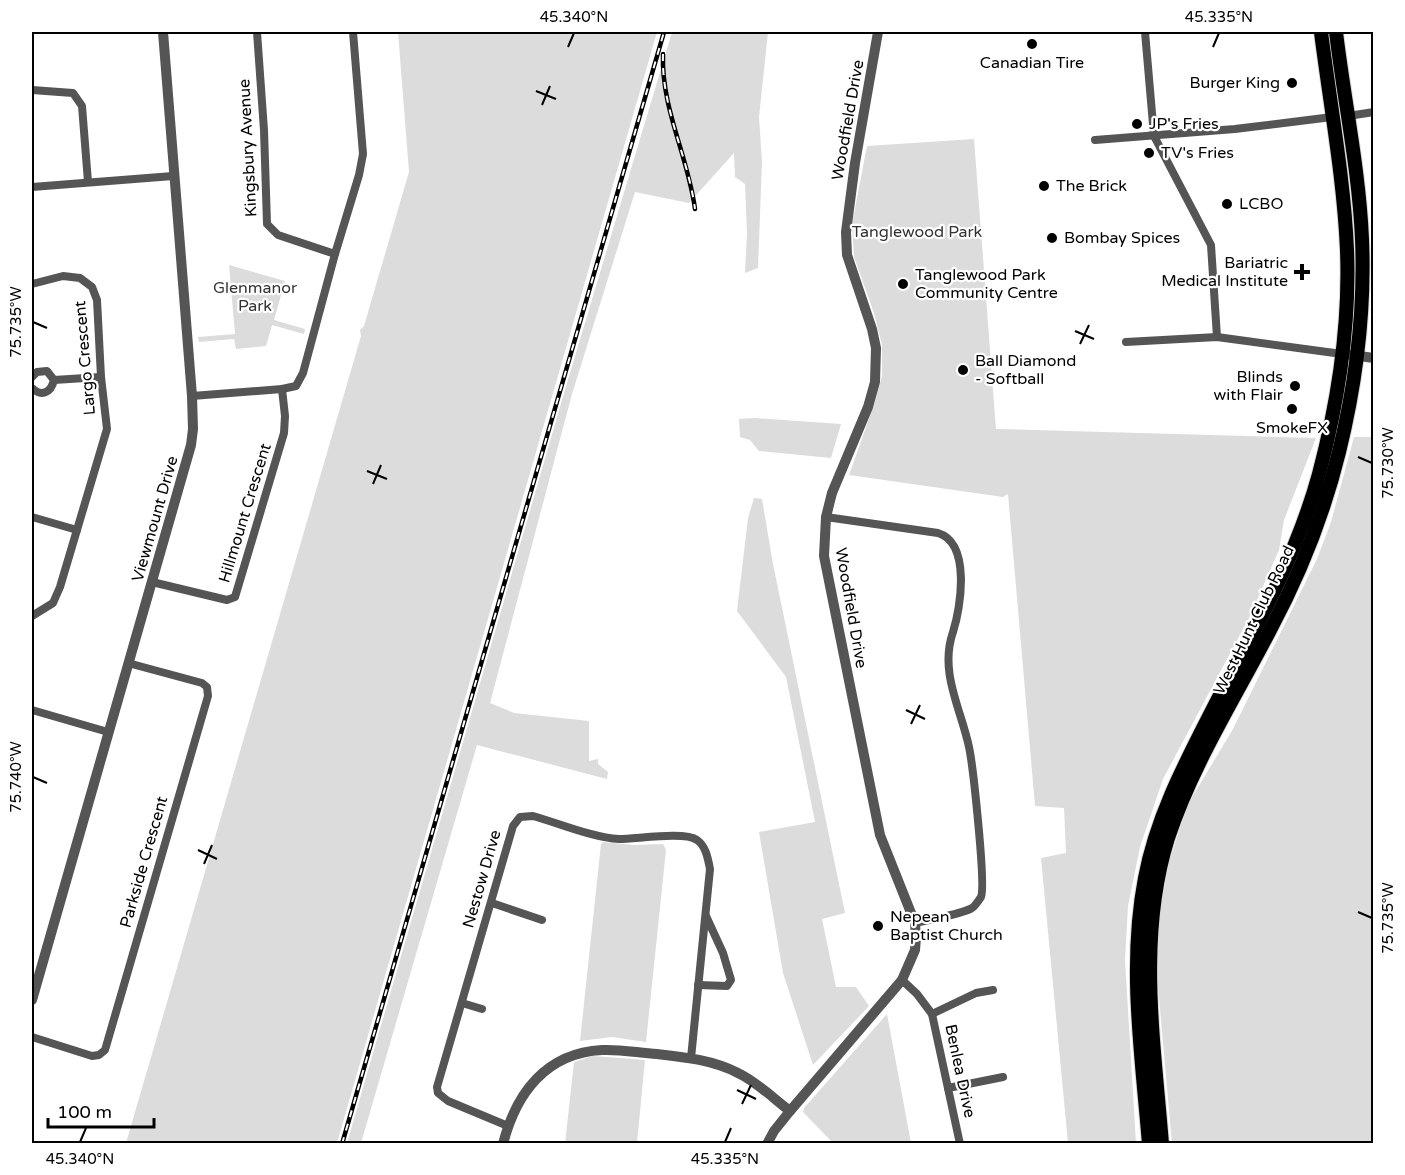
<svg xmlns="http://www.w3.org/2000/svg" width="1405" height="1175" font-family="'Varela Round',sans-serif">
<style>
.green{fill:#dcdcdc}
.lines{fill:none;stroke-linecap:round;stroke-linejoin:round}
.primary-casing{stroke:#dbdbdb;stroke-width:16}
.minor{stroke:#555;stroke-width:8}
.tertiary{stroke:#555;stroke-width:10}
.primary{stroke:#000;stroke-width:14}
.rail-casing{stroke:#000;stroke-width:4.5}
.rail{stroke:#fff;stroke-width:2;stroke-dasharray:7;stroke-linecap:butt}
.ticks{fill:none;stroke:#000;stroke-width:2}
.poi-dot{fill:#000;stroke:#fff;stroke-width:2}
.labels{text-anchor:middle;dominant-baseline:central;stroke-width:4.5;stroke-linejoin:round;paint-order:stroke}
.poi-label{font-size:16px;fill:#000;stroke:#fff;text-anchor:start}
.street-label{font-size:16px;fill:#000;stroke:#fff}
.park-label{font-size:16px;fill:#333;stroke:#fff}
.neatline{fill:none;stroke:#000;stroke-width:2}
.ticks-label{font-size:15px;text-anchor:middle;fill:#000}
</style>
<rect width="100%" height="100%" fill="#fff"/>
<!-- green -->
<g class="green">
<path d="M398,32H657L337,1143H126L361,336L360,330L364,326L409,172Z"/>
<path d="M672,32H768L759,117L762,162L758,268L745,273L747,233L745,184L735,177L734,153L689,203L635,192L572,394L490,703L514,713L589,721V761L598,759V764L608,772L607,779L477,745L361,1143H347L564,393Z"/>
<path d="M974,139L996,429L1316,438L1284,520L1279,550L1250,616L1163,779L1140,847L1128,906L1125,960L1136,1143H1068L1041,858L1066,853L1064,808L1035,806L1008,494L1003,497L849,475L875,402L882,376V345L874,313L854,257L852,224L867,146Z"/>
<path d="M229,265L285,281L274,320L305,329L304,334L272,325L266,346L236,349L234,339L199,342L198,337L235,334Z"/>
<path d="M755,418L841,424L831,458L759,451L750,440L740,437L739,419Z"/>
<path d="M1354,437H1373V1143L1172,1144L1156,964L1159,917L1169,862L1188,804L1233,729L1317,559L1331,522Z"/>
<path d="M754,498L762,499L773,564L845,913L822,919L836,987H856L869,1006L813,1065L783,973L759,832L815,822L786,677L737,611L748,518Z"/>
<path d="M603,842L634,845L663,844L666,850L646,1042L612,1037L580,1041L601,844Z"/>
<path d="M887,1014L911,1143H833L803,1112L804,1108Z"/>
<path d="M593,1056L645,1060L637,1143L565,1144L574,1062Z"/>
</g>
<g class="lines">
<defs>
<g id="primary">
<path d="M1149,1144C1142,1056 1128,965 1145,878C1157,814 1188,758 1217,701C1256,628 1297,555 1319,474C1338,402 1350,325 1347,250C1344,179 1330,103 1321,32"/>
<path d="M1162,1144C1154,1042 1137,937 1168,838C1192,765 1235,698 1270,630C1300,574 1324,513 1339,452C1356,383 1365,310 1362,239C1359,169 1344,100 1336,32"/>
</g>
</defs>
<!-- primary casing -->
<use href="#primary" class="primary-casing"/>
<!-- minor -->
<g class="minor">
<path d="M257,32L264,130L267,224L278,235L335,254"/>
<path d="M1145,32L1154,136L1211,245L1217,337"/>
<path d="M32,90L73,93L82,106L88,182"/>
<path d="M1348,116L1374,112"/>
<path d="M1095,140L1235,129L1332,117"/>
<path d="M32,187L173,176"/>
<path d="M32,284L63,276L80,278L92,287L97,300L101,377L107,429L60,587L53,603L32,616"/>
<path d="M1126,342L1217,337L1342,354"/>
<path d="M32,377L37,372L47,371L54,380"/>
<path d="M54,380L101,377"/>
<path d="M32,388C41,397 51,393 54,380"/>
<path d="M192,396L282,389L296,386L303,373L335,254L359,175L363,154L353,32"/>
<path d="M32,517L77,530"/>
<path d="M826,517L938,533C971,543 961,607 953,632C939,672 961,709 969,747C973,766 986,885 981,897C979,900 974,907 972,908C964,913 926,921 915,923"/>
<path d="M152,582L227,600L235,597L284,433L285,416L282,389"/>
<path d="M32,710L108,732"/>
<path d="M492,903L542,920"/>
<path d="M902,980L917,994L932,1014L960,1144"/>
<path d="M698,985L727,986L731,980L723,953L706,916"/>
<path d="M462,1003L482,1009"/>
<path d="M932,1014L976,993L993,990"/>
<path d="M32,1037L92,1056L99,1055L105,1050L208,696L207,687L202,683L128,663"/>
<path d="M948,1088L1003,1077"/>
<path d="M508,1126L448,1101L438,1093L437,1087L513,826L520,817L533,816C558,823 594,838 619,839C637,839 685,831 697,840C706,846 708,859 710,869L691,1058"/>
</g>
<!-- tertiary -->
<g class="tertiary">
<path d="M1351,355L1374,358"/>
<path d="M32,1000L191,445L193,429L192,396L163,32"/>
<path d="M503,1144C516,1093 546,1053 602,1050C620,1049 639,1053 657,1054C684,1057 713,1060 738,1073C757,1082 773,1098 790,1111"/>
<path d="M767,1144L774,1131L790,1111L902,980L915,950L916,937L915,923L880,835L824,556L826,517L832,493L868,407L875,382L876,348L872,329L847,255L846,232L855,163L878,32"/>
</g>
<!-- primary -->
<use href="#primary" class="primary"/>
<defs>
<g id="rail">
<path d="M663,54C661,108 688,156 695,209"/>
<path d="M342,1144L664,32"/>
</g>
</defs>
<!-- rail casing -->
<use href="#rail" class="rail-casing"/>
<!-- rail -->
<use href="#rail" class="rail"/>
</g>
<!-- ticks -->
<path class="ticks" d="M568,47L574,33M1213,47L1219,33M536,91L556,99M542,105L550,86M33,322L47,328M1075,331L1094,339M1080,344L1089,325M1358,457L1372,463M367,471L387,479M373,484L381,465M906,710L925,719M911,724L920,705M33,777L47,783M198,850L217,859M204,864L212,845M1358,912L1372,918M737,1090L756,1099M742,1104L751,1085M80,1142L86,1128M725,1142L731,1128"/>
<!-- markers -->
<g class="poi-dot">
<circle cx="1032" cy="44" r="6"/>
<circle cx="1292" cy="83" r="6"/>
<circle cx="1137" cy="124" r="6"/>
<circle cx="1149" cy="153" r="6"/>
<circle cx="1044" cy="186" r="6"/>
<circle cx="1227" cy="204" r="6"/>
<circle cx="1052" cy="238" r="6"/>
<path d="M1299 263h6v6h6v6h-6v6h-6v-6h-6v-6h6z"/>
<circle cx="903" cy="284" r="6"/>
<circle cx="963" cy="370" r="6"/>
<circle cx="1295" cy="386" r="6"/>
<circle cx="1292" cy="409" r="6"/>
<circle cx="878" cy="926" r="6"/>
</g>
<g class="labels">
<!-- poi labels -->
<g class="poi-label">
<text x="1032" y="63" text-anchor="middle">Canadian Tire</text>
<text x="1280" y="83" text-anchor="end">Burger King</text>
<text x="1149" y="124">JP's Fries</text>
<text x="1161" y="153">TV's Fries</text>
<text x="1056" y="186">The Brick</text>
<text x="1239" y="204">LCBO</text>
<text x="1064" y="238">Bombay Spices</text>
<text x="1288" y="263" text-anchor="end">Bariatric<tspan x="1288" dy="18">Medical Institute</tspan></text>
<text x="915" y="275">Tanglewood Park<tspan x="915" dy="18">Community Centre</tspan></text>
<text x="975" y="361">Ball Diamond<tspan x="975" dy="18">- Softball</tspan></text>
<text x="1283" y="377" text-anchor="end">Blinds<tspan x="1283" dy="18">with Flair</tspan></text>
<text x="1292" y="428" text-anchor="middle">SmokeFX</text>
<text x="890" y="917">Nepean<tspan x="890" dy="18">Baptist Church</tspan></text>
</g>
<!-- street labels -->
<g class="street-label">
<text transform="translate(848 120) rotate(-80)">Woodfield Drive</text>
<text transform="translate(248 148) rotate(-93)">Kingsbury Avenue</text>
<text transform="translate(85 358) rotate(-95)">Largo Crescent</text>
<text transform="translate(245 513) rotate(-73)">Hillmount Crescent</text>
<text transform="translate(155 519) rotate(-74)">Viewmount Drive</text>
<text transform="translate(851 608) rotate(80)">Woodfield Drive</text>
<text transform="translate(1254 620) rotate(-64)">West Hunt Club Road</text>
<text transform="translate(144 862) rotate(-74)">Parkside Crescent</text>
<text transform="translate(482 879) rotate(-74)">Nestow Drive</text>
<text transform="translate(960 1071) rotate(78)">Benlea Drive</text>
</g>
<!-- park labels -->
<g class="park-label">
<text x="917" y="232">Tanglewood Park</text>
<text x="255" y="288">Glenmanor<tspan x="255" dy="18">Park</tspan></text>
</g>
</g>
<!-- border -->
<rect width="1405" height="1175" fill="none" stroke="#ffffff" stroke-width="66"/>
<!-- scale -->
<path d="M48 1118v9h106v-9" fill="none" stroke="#000000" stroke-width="3"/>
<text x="57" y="1118" font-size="18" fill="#000000" stroke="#ffffff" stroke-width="4.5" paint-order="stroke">100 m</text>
<rect x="33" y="33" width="1339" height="1109" class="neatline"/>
<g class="ticks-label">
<text x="574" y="22">45.340°N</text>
<text x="1219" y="22">45.335°N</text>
<text transform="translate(16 322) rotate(-90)" y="5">75.735°W</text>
<text transform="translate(1388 463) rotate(-90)" y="5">75.730°W</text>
<text transform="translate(16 777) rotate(-90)" y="5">75.740°W</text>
<text transform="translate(1388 918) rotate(-90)" y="5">75.735°W</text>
<text x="80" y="1164">45.340°N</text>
<text x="725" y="1164">45.335°N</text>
</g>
</svg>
